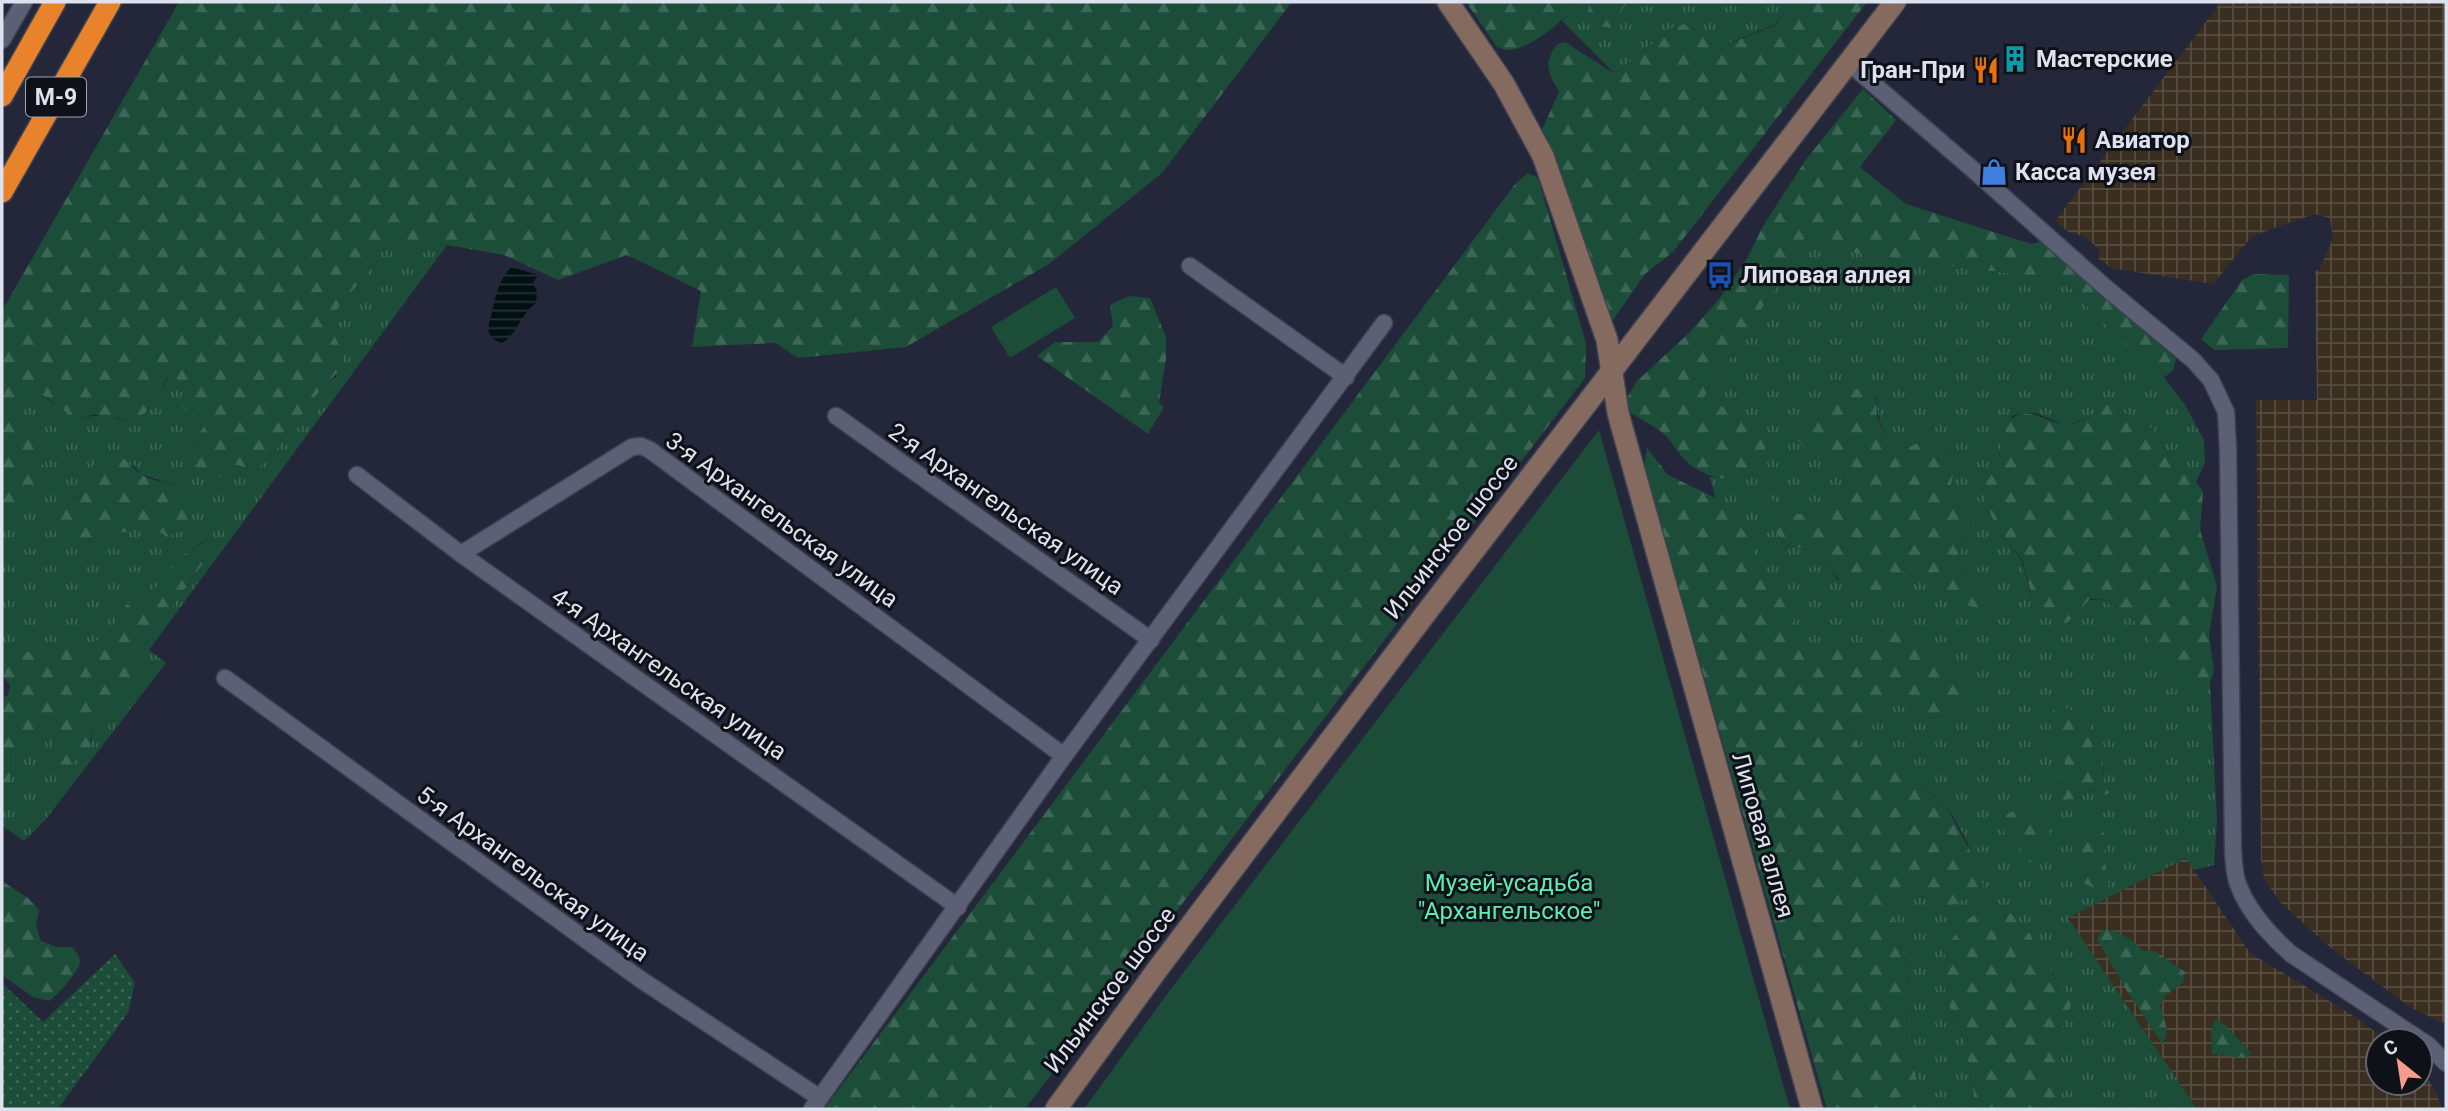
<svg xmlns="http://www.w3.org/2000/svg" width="2448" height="1111" font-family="Roboto,sans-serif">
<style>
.industrial{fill:url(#industrial-grid)}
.grass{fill:url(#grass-tufts);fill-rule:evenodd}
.forest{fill:url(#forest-firs)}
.park{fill:#1b4d38}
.garden{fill:url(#garden-dots)}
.water{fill:url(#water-rules)}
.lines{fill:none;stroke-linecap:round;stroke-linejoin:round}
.street-casing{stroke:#3f4252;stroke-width:19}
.secondary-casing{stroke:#3f4252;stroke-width:24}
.highway-casing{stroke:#3f4252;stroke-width:24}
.street{stroke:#5b6075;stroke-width:16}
.secondary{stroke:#856a5f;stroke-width:21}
.highway{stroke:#e8832b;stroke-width:21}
.labels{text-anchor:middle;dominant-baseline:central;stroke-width:6;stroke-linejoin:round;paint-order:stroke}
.shield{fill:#0f1119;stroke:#a0a3ae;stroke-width:2}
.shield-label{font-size:23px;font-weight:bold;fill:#dee1ee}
.poi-label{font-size:24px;font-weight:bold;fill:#dee1ee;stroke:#0f1119;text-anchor:start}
.street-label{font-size:24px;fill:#dee1ee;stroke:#0f1119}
.park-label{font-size:24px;fill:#5cedb1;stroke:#0f1119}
</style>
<defs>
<pattern id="industrial-grid" width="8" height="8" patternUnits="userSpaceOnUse" patternTransform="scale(1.75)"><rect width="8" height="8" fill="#392e1f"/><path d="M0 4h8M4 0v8" fill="none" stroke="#554c40"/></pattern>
<pattern id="grass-tufts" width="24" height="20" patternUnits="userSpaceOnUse" patternTransform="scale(1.75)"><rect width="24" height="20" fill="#1b4d38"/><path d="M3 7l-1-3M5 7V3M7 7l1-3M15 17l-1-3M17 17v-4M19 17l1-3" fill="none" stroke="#3c6655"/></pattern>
<pattern id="forest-firs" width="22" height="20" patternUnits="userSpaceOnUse" patternTransform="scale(1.75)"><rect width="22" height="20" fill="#1b4d38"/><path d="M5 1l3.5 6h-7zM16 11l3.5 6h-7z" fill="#3c6655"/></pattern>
<pattern id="garden-dots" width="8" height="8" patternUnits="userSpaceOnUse" patternTransform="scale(1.75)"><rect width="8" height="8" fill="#1b4d38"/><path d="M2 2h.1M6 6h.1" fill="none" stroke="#3c6655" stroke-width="1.8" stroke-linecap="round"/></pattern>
<pattern id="water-rules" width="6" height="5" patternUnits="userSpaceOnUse" patternTransform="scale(1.75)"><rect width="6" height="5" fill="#021014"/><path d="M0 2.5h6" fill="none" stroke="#263236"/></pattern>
</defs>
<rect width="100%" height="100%" fill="#24273a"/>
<!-- industrial -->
<g class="industrial">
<path d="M2221,2H2446V1024L2411,1008L2332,949L2280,902L2264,879L2261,859L2256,400H2317L2315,271L2319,270L2333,238L2330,218L2314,214L2252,236L2213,284L2111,268L2099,259V249L2084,236L2070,233L2055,221Z"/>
<path d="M2186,858L2250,953L2349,1013L2388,1041H2378V1083H2420V1070L2433,1087L2443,1109H2197L2068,918Z"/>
</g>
<!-- grass -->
<g class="grass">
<path d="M1571,2H1589L1588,12L1626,5L1624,2H1793L1774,25L1727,44L1684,24L1672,28L1615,74L1562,21L1572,10Z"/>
<path d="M1804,239L1869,257L2053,278L2077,292L2093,314L2148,361L2164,377L2185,405L2204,440L2205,463L2196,482L2170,458L2153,429L2144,423L2134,421L2116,405H2105L2088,418L2066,425L2035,413L2014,415L2005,422L1999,457L1983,487L1998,531L2021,559L2035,608L2102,599L2143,626L2164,667L2196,684L2210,682L2217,821L2214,865L2194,870L2186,858L2068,918L2197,1109H2046L2062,1093L2064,1069L2057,1048V1036L2069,1015L2071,1002L2040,955L2031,935L2008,910L1975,914L1966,921L1945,997L1965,1041L1976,1109H1930L1919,1091L1906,1031L1908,964L1895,933L1893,916L1897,900L1910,890C1948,910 1948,910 1983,886C1979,866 1960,823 1946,808C1925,785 1888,756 1859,746L1851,732C1864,709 1879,707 1903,699L1929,718C1955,715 1965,704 1975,681H1971L1958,670L1928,655L1902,632L1885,630L1854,644L1820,652L1806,661L1788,634L1779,588L1752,569C1757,528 1732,528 1716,498C1713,492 1712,484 1710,477L1734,478L1738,414L1704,398L1716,374L1735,353ZM1831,390L1876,398C1878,420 1882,436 1902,448L1914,445L1936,431L1947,437V448L1954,471L1949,494L1972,522L1958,556L1960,568L1997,600L1998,605L1923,562L1912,564L1895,577L1838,580L1818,552L1787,545L1771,527L1759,489L1785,512L1809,515L1835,511C1843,496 1847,481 1841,466L1809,455L1800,425L1819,411ZM2087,718L2094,753L2103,762L2104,784L2111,792L2096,789L2075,799L2056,792L2066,770L2065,759Z"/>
<path d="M401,240L447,245L149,650L166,663L46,819L24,841L2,826V796L11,789C9,743 8,746 47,722L55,732L53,755L92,742L91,731L97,722L119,706L142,672L137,660L141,650L207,558V539L179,558L166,579L157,587L126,605L109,633L90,645H65L28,652L2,645V513L13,519L44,473L43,463L47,452L42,430L23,417L22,406L43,395L52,403L83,418C97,413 118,418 132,423C149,413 159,395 168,378L180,380L204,426L199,437L191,445L219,478L226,468L238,465L250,470L261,465L269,458L325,384L336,377L330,321L344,300L361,281L380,252ZM134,465L140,474L173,484L167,537L147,524L136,526L126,532L98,536L77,547L54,524C63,497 109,477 134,465Z"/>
</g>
<!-- forest -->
<g class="forest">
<path d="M179,2H1292L1162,173L1049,264L906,347L798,358L776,343L692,347L701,291L627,255L558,280L504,255L447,245L401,240L380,252L361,281L344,300L330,321L333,333L344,355C340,368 337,376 325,384L269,458L261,465L250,470L238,465L226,468L219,478C200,482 191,474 186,455L204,426L198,415L186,412L180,401L183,390L179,380L167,378C159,395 149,413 132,423L118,418H105L94,414L83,418L71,416L43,395L22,406L23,417L42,430L47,440V452L43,463L44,473L34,507L13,519L2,513V311Z"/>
<path d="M1466,2H1571L1572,10C1561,23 1526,51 1508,50C1504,50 1500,48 1497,47Z"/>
<path d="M1589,2H1624L1626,4L1611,28L1596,25L1588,12Z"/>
<path d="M1793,2H1867L1673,252L1645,274L1613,320L1604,308L1539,136L1559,92C1548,70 1543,65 1557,44L1565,42L1615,74L1672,28L1684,24L1728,44L1774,26Z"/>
<path d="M1863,89L1896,120L1860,167L1906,204L2031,244L2043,241L2176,359L2173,371L2164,377L2093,314L2077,292L2053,278L1869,257L1804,239L1735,353L1716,374L1704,398L1738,414L1767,434C1766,447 1764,465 1752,473C1733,486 1702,476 1687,462C1678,454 1672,441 1663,433C1650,423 1635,417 1622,407L1636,382L1689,333L1719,299L1748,257L1763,226L1807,158Z"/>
<path d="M1528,173L1538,178L1586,343L1585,378L1025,1109H824L1516,183Z"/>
<path d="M2254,274L2289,275L2288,348L2214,350L2201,339L2242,280Z"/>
<path d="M1129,296L1150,298L1166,337V359L1159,403L1164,407L1148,434L1037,356L1055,342H1098L1113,326L1110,305Z"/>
<path d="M1868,389C1882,404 1873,406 1879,421C1883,433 1892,442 1902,448L1914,445L1936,431L1947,437V448L1954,471L1949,494L1972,522L1958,556L1960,568L1997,600L1998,604L1990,613L1936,594L1923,562C1898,566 1895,580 1889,602C1847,590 1844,589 1818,552L1787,545L1771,527L1755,500L1759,488L1785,512L1809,515L1835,510C1843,496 1847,481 1841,466L1809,455L1796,437L1800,425L1819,411L1831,390Z"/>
<path d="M2105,405H2116L2134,421L2144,423L2153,429L2170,458L2196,482L2203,492L2200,530L2217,586L2209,635L2214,671L2210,682L2196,684L2174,676L2164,667L2143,626L2102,599H2090L2067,623L2054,622L2035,608L2022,559L1998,531L1984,498L1983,486L1999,457L2005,422C2032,404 2039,421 2064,424C2079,426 2094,413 2105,405Z"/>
<path d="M1647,448L1668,475L1716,498L1749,537L1754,553L1752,569C1769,580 1794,594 1794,618C1794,623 1789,629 1788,634L1806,661L1820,652L1854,644L1885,630L1902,632L1928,655L1958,670L1971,681H1976C1964,704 1956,715 1929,718L1903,699C1880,707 1863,709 1851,732L1859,746L1875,751L1892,750L1924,787L1948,810L1980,869L1983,886C1946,912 1950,910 1910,890L1897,900L1893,916L1895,933L1908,964L1906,1031L1919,1091L1930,1109H1827L1644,466Z"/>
<path d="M112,455C134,460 129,468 144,476C152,481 162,480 171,484C182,488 189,505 190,516L178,532L167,537L147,524L136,526L126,532L98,536L77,547L65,545L54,524L58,512L88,488L93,465L102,458Z"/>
<path d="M208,539L207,558L141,650L137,660L142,672L141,682L119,706L97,722L91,731L90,753L70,764L59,765L53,755L55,732L47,722C8,747 9,743 11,789L2,796V698L8,695L10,685L2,675V645L28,652L65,645H90L109,633L126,605L157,587L166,578L179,558Z"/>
<path d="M2054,704L2066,707L2087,718L2094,753L2103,761L2104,784L2112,792L2105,795L2095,789L2075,799L2063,800L2056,792L2065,770V759L2051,728Z"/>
<path d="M2029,804L2050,833L2041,853L2032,862H2026C2022,849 2017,843 2006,837L2002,826L2007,814Z"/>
<path d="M2083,826C2098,826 2104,829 2109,843L2103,853L2109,885L2101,891L2081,882C2073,866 2073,841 2083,826Z"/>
<path d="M2,881L28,898L39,910L36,926L41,941L56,947H72C76,951 80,956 80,962C80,970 57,996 49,1001L33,997L2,975Z"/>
<path d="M1997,910H2008L2031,935L2040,955L2071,1002L2069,1015L2057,1036V1048L2064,1069L2062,1093L2046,1109H1976L1965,1041L1945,997V948L1966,921L1975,914Z"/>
<path d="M2103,929C2121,931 2130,938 2143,951H2155L2185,972L2183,983L2165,996L2160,1006L2167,1029L2163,1045L2125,988L2097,939Z"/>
<path d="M2216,1019L2226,1026L2251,1053L2246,1058L2212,1054L2211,1031Z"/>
</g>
<!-- park -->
<g class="park">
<path d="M1056,287L1075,318L1010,358L991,327Z"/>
<path d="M1599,430L1790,1109H1084L1170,990Z"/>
</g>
<!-- garden -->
<path class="garden" d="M115,954L135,983L128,1013L58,1109H2V983L43,1022Z"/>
<!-- water -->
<path class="water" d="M511,267L538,275L533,283L537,292L536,303C521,313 517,335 502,343C486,338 487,329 491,316C496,296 497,284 511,267Z"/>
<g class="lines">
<defs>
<g id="street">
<path d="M2,40L24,2"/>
<path d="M1849,63L1970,167L2105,287L2193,360L2211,380L2226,412L2228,449L2233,851C2234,862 2234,874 2238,884C2248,912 2270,935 2291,954L2428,1045L2446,1063"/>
<path d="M1190,266L1346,377"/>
<path d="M836,416L1151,640"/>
<path d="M357,475L461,554L958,907"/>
<path d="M461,554L632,447L641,446L650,450L1064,756"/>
<path d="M225,678L640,979L820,1098"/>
<path d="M812,1109L1064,756L1384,323"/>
</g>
<g id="secondary">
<path d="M1448,2L1504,84L1543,156L1607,340L1618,413L1812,1109"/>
<path d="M1056,1109L1157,970L1426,613L1895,2"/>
</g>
<g id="highway">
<path d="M2,96L55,2"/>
<path d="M2,192L110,2"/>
</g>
</defs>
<!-- street casing -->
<use href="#street" class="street-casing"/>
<!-- secondary casing -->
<use href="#secondary" class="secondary-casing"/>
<!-- highway casing -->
<use href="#highway" class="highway-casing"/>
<!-- street -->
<use href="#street" class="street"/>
<!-- secondary -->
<use href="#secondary" class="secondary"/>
<!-- highway -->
<use href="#highway" class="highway"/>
</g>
<!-- icons -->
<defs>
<symbol id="building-bare" viewBox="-9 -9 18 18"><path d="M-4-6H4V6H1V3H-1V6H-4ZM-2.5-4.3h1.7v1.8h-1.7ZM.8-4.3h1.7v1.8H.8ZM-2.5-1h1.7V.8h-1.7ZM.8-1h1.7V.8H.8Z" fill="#0f9aa8" stroke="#0f1119" stroke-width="2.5" paint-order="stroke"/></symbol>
<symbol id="restaurant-bare" viewBox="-9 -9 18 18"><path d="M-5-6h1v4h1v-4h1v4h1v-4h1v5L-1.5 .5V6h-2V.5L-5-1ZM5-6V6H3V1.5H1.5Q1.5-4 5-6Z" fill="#e8710a" stroke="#0f1119" stroke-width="2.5" paint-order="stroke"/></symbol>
<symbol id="shop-bare" viewBox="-9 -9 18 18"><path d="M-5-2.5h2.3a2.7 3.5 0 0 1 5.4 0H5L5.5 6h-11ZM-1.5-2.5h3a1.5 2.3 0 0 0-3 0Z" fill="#3f7fe0" stroke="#0f1119" stroke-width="2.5" paint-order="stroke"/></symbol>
<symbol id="bus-bare" viewBox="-9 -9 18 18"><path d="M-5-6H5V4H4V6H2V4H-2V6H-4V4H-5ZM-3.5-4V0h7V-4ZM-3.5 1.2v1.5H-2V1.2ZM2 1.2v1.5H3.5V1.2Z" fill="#1a4fb4" stroke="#0f1119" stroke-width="2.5" paint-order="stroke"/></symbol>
</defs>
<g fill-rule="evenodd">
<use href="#building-bare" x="1996" y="40" width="38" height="38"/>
<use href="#restaurant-bare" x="1967" y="51" width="38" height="38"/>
<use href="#restaurant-bare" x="2055" y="121" width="38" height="38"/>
<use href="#shop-bare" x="1975" y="153" width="38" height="38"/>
<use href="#bus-bare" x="1701" y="256" width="38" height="38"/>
</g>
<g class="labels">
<!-- shield labels -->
<rect class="shield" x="26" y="77.5" width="60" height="39" rx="5"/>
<g class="shield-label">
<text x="56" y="97">М-9</text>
</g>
<!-- poi labels -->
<g class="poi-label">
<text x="2036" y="59">Мастерские</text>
<text x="1965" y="70" text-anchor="end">Гран-При</text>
<text x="2095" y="140">Авиатор</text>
<text x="2015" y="172">Касса музея</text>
<text x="1741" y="275">Липовая аллея</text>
</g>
<!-- street labels -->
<g class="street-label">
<text transform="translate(1006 509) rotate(35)">2-я Архангельская улица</text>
<text transform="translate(782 520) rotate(36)">3-я Архангельская улица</text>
<text transform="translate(1451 537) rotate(-52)">Ильинское шоссе</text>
<text transform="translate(669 674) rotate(35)">4-я Архангельская улица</text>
<text transform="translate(1763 835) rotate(74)">Липовая аллея</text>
<text transform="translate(533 874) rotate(36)">5-я Архангельская улица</text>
<text transform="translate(1110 990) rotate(-53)">Ильинское шоссе</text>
</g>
<!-- park labels -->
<g class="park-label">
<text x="1509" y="883">Музей-усадьба<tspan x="1509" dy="28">"Архангельское"</tspan></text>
</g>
</g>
<!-- border -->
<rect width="2448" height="1111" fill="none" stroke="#dee1ee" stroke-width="7"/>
<!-- north arrow -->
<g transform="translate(2399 1062) rotate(330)"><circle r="33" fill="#0f1119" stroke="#62646e" stroke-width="2"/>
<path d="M0-5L12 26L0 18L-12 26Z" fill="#f49d8c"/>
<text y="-10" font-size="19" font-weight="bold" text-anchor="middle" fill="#dee1ee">С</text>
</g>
</svg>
